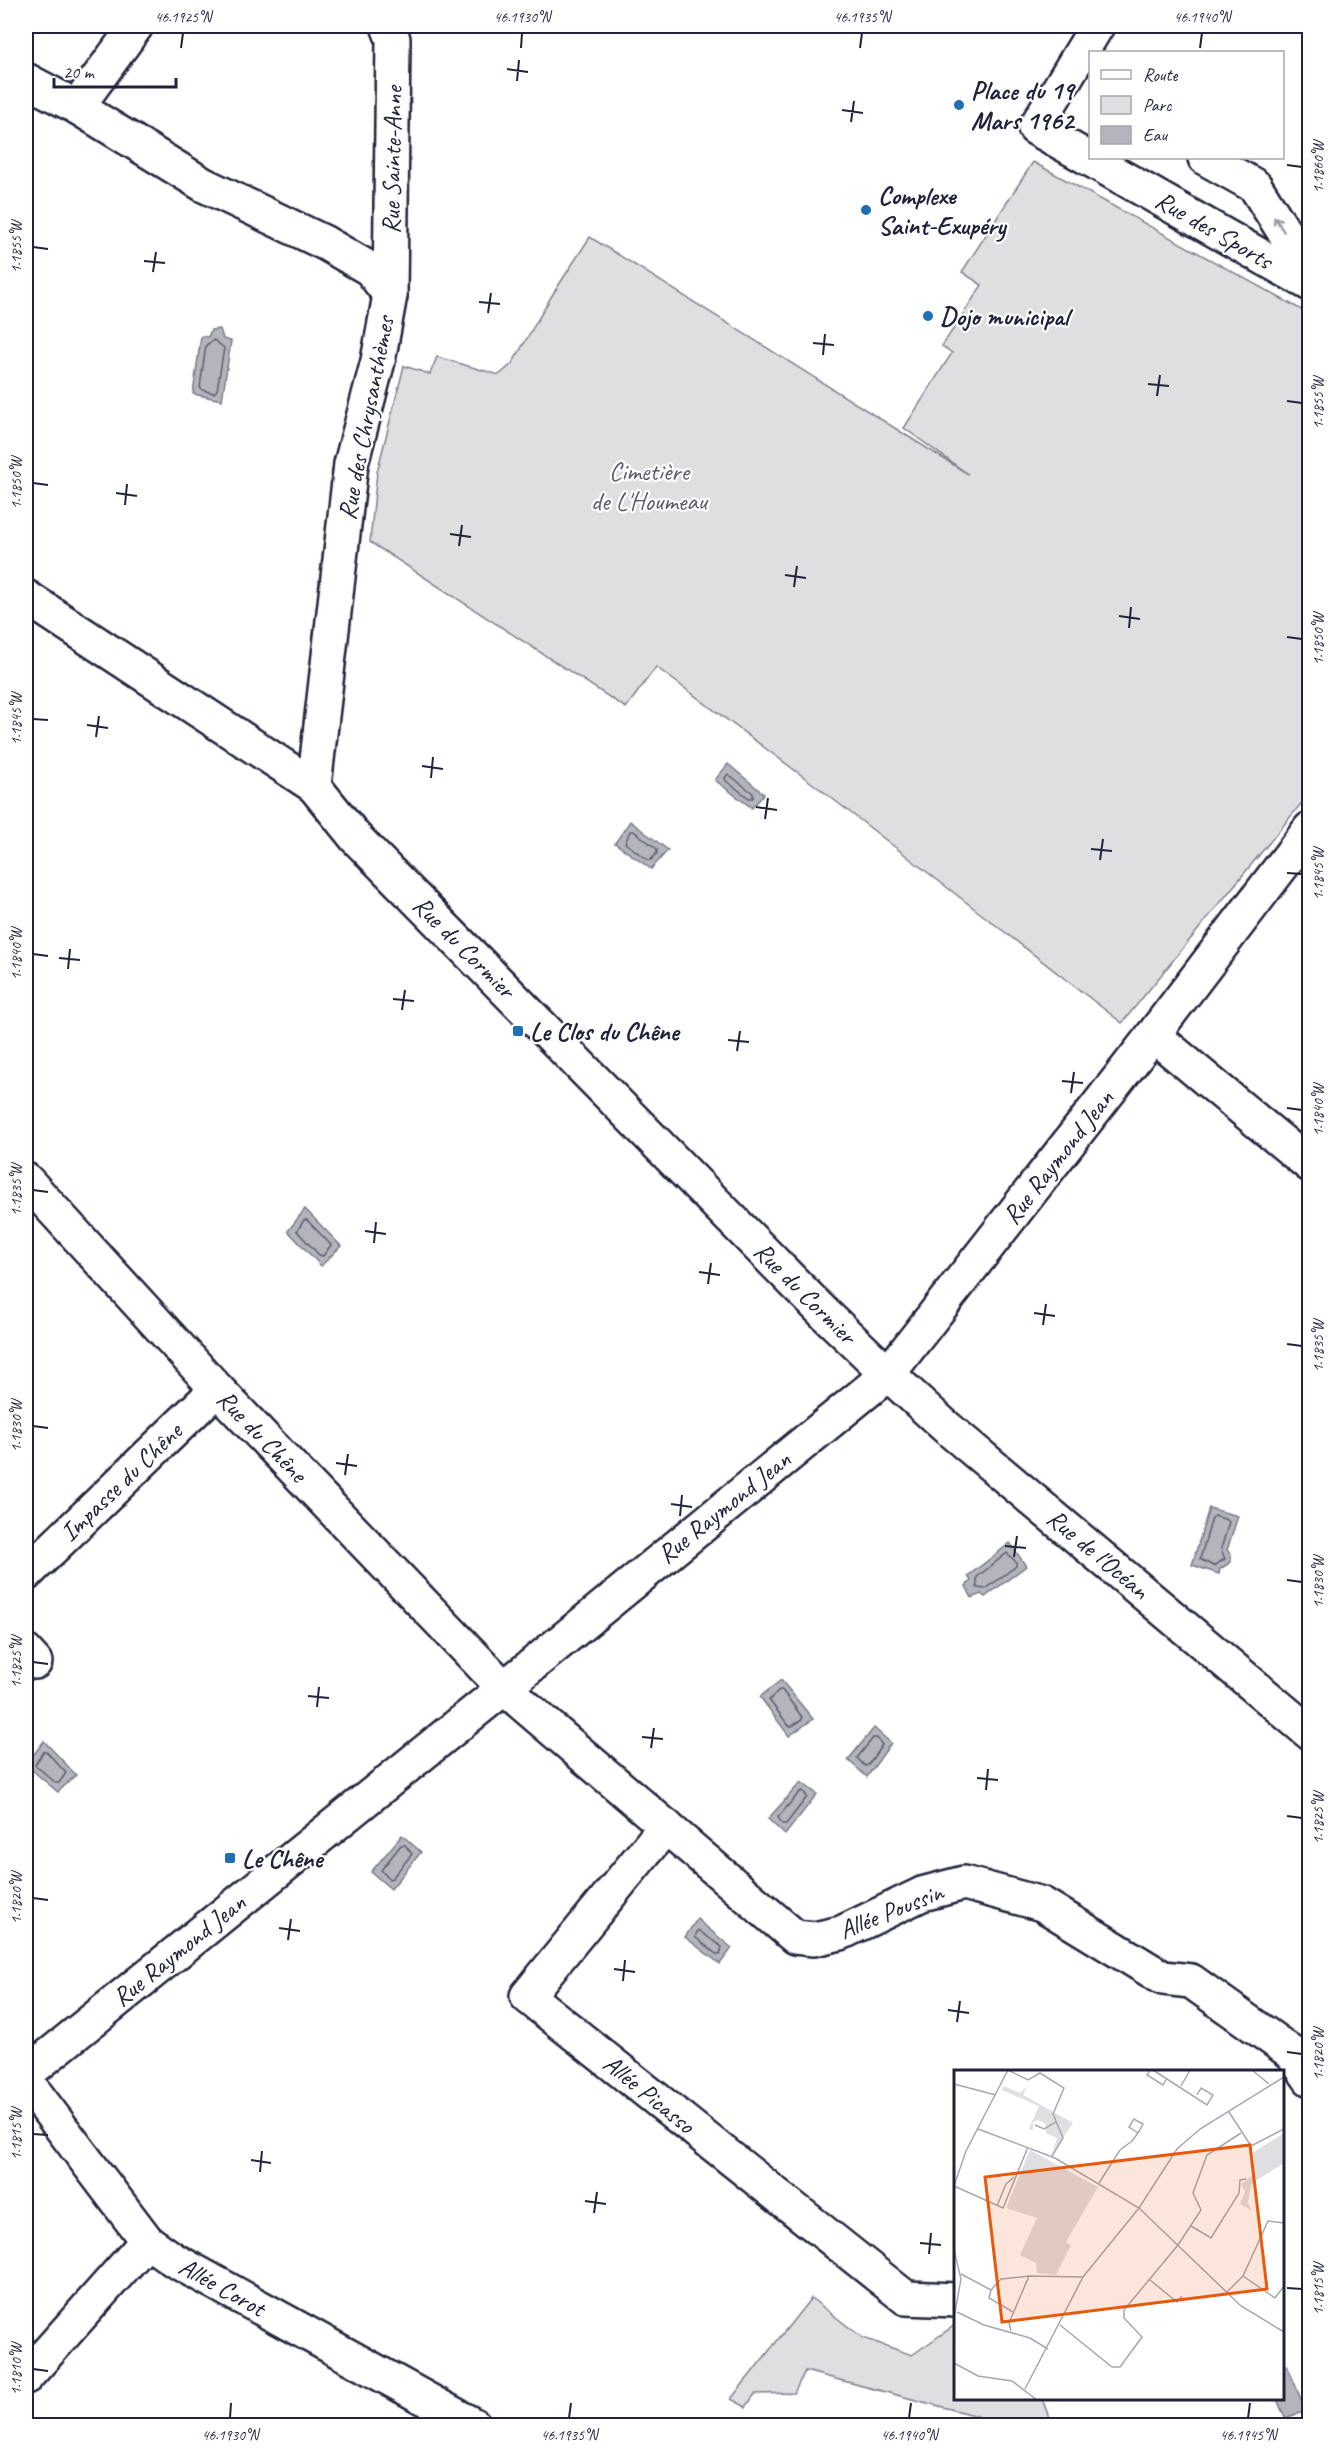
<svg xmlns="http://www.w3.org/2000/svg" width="1335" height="2451" font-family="Caveat,sans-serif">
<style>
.green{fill:#dfdfe2;stroke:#80808e;stroke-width:1.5}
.water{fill:#b4b4bc;stroke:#7a7a88;stroke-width:1.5}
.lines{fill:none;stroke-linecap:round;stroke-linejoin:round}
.shore{stroke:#5c5c6f;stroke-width:1.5}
.street-casing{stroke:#22223b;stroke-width:38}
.street{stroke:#fff;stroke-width:33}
.oneway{stroke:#9c9ca7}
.ticks{fill:none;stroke:#22223b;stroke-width:2}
.poi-dot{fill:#1f6fb2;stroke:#fff;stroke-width:2}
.labels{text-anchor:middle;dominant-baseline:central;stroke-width:4.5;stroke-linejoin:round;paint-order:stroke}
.poi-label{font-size:26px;font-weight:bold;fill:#22223b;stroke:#fff;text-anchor:start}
.street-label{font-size:26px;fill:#22223b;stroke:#fff}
.park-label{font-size:26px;fill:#5b5b6d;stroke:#fff}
.inset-road{fill:none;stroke:#a7a7b1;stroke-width:1.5}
.view{fill:#e8590c;fill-opacity:0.15;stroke:#e8590c;stroke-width:3}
.inset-edge{fill:none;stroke:#22223b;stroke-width:3}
.neatline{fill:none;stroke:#22223b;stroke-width:2}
.ticks-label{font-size:15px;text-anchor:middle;fill:#22223b}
</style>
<rect width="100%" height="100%" fill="#fff"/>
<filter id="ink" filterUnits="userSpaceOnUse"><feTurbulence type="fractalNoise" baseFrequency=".0167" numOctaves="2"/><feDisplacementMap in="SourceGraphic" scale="12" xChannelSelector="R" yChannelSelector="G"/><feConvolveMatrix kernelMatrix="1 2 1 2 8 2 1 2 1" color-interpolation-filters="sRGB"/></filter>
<g filter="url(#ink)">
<!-- green -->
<g class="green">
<path d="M1033,162L1309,314V794L1122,1023L820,789L656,667L626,708L370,542L377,472L404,366L430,374L437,357L499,375L512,364L551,297L590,237L968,474L904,428L952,353L942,346L982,285L962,272Z"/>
<path d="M811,2298L863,2338L912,2355L955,2325L956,2398L1043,2399L1053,2425H982L977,2416L805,2371L794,2393L755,2394L746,2407L731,2399Z"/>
</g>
<!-- water -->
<g class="water">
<path d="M220,329L223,339L231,341L222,400L193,394L201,336L208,337L211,330Z"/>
<path d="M728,764L764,794L752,808L715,780Z"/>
<path d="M630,821L668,850L651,869L615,843Z"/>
<path d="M305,1209L341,1246L321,1266L288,1231Z"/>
<path d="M1209,1508L1238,1516L1227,1550L1231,1555V1562L1220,1569L1219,1574L1192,1565Z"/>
<path d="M1010,1543L1026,1566L985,1597L981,1594L972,1598L966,1586L971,1581L968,1576Z"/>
<path d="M781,1680L813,1719L789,1736L760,1697Z"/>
<path d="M874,1728L891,1743L867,1777L848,1760Z"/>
<path d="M44,1741L76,1775L58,1792L26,1765Z"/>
<path d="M801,1782L817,1794L785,1835L768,1819Z"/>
<path d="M402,1835L421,1852L391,1889L371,1872Z"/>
<path d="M697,1919L732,1948L720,1964L685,1937Z"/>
<path d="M1287,2365L1306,2411L1285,2418L1277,2399L1282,2398L1283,2368Z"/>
</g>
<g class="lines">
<!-- shore -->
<g class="shore">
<path d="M214,340L224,348L217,390L214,393L202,390L200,387L206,345Z"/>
<path d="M728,774L753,793V798H749L726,781L725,778Z"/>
<path d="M630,831H634L657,849V853L651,860H648L625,843Z"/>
<path d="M304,1220H307L331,1245L323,1256L319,1255L297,1231Z"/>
<path d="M1215,1516L1227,1520L1229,1522L1221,1549L1225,1559L1213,1566L1200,1559L1212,1518Z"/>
<path d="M1007,1553L1016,1562V1566L986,1589L977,1588V1577Z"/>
<path d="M779,1690H782L802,1717V1720L792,1726H789L769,1700Z"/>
<path d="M873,1738H877L882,1745L868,1765L865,1766L857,1758Z"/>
<path d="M43,1752H47L66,1773L59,1783H56L35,1765Z"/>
<path d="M803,1791L807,1797L786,1824H782L778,1817L800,1792Z"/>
<path d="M401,1845H405L412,1854L392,1878L389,1879L381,1870Z"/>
<path d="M698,1930L722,1947L720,1954H716L695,1937Z"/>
</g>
<defs>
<g id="street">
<path d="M388,26L393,39L390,295"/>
<path d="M1097,26L1035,128L1310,284"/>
<path d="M26,80L77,107L204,185L325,243L370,269L390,295L378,361L351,464L314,786"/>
<path d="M77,107L136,26"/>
<path d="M1205,158L1255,186L1310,273"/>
<path d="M26,597L314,786L356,838L824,1313L888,1374L945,1426L1310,1733"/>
<path d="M1153,1035L1310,1165"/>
<path d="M26,1180L217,1389L504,1688L795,1937L814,1939L841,1933L922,1894L964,1883L1042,1904L1163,1978L1191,1981L1292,2053L1310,2079"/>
<path d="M26,1574L217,1389"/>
<path d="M26,1652L35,1662"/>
<path d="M666,1826L527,1996L906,2298L956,2300"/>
<path d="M26,2074L504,1688L888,1374L1153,1035L1310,829"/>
<path d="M26,2081L147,2241L174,2260L475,2426"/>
<path d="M26,2377L147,2241"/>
</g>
</defs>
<!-- street casing -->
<use href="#street" class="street-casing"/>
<!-- street -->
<use href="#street" class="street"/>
</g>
<!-- one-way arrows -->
<defs><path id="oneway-shaft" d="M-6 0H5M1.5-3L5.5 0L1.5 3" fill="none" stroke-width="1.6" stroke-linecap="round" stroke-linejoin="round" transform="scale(1.5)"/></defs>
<use class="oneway" href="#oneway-shaft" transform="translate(1279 224) rotate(-122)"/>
</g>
<!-- ticks -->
<path class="ticks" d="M181,48L183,33M521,48L522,33M860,48L862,33M1200,48L1202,33M507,69L528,72M517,81L519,60M842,110L863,113M851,122L854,101M1287,165L1302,167M33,247L48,249M144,261L165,263M153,272L156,252M479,302L500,304M488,313L491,293M813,343L834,345M823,355L825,334M1148,384L1169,386M1157,396L1160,375M1287,401L1302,403M33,483L48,485M116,493L137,496M125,505L127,484M450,534L471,537M459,546L462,525M785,575L806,578M794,587L797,566M1119,616L1140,619M1129,628L1131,607M1287,637L1302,639M33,719L48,720M87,725L108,728M96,737L99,716M422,766L443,769M431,778L433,757M756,807L777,810M765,819L768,798M1091,849L1112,851M1100,860L1103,839M1287,873L1302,874M33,954L48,956M59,958L80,960M68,969L70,949M393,999L414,1001M402,1010L405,990M728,1040L749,1042M737,1051L740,1031M1062,1081L1083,1083M1071,1093L1074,1072M1287,1108L1302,1110M33,1190L48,1192M365,1231L386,1234M374,1243L376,1222M699,1272L720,1275M708,1284L711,1263M1034,1313L1055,1316M1043,1325L1046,1304M1287,1344L1302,1346M33,1426L48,1428M336,1463L357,1466M345,1475L348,1454M671,1504L692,1507M680,1516L682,1495M1005,1546L1026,1548M1014,1557L1017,1536M1287,1580L1302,1582M33,1662L48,1664M308,1696L329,1698M317,1707L319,1687M642,1737L663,1739M651,1748L654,1728M977,1778L998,1780M986,1790L988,1769M1287,1816L1302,1818M33,1898L48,1900M279,1928L300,1931M288,1940L291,1919M614,1969L635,1972M623,1981L625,1960M948,2010L969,2013M957,2022L960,2001M1287,2052L1302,2054M33,2134L48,2135M251,2160L271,2163M260,2172L262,2151M585,2201L606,2204M594,2213L597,2192M920,2243L941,2245M929,2254L931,2233M1287,2288L1302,2289M33,2369L48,2371M230,2418L231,2403M569,2418L571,2403M909,2418L911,2403M1248,2418L1250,2403"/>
<!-- markers -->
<g class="poi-dot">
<circle cx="959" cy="105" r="6"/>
<circle cx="866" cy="210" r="6"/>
<circle cx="928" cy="316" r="6"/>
<rect x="512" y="1025" width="12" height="12" rx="3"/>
<rect x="224" y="1852" width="12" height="12" rx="3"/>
</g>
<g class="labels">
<!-- poi labels -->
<g class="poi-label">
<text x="971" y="90">Place du 19<tspan x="971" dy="30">Mars 1962</tspan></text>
<text x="878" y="195">Complexe<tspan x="878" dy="30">Saint-Exupéry</tspan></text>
<text x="940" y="316">Dojo municipal</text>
<text x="530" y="1031">Le Clos du Chêne</text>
<text x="242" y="1858">Le Chêne</text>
</g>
<!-- street labels -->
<g class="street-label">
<text transform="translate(392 160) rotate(-89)">Rue Sainte-Anne</text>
<text transform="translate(1214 230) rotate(30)">Rue des Sports</text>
<text transform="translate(366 418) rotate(-79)">Rue des Chrysanthèmes</text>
<text transform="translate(464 947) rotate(45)">Rue du Cormier</text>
<text transform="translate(1058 1157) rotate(-52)">Rue Raymond Jean</text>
<text transform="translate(805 1293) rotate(45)">Rue du Cormier</text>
<text transform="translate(262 1436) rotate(46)">Rue du Chêne</text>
<text transform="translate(121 1482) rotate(-44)">Impasse du Chêne</text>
<text transform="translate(724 1507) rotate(-39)">Rue Raymond Jean</text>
<text transform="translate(1098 1554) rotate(40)">Rue de l'Océan</text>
<text transform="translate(891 1911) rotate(-22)">Allée Poussin</text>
<text transform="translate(179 1950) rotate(-39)">Rue Raymond Jean</text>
<text transform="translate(649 2094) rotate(39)">Allée Picasso</text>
<text transform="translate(222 2287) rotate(29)">Allée Corot</text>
</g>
<!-- park labels -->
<g class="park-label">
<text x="649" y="471">Cimetière<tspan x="649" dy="30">de L'Houmeau</tspan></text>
</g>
</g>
<!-- overview -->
<g transform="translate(954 2070)">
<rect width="330" height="330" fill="#fff"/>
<path d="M50,16L66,23L72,17L69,25L119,53L98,84L103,68L92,63L91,53L83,50L79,52V60L75,59L85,36L48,20ZM330,63V93L297,114L294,133L298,141L286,134L291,122L287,114L300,104V82ZM76,80L144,117L112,172L117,175L102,205L83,203L82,193L66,185L83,148L52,138Z" fill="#dfdfe2"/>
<path class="inset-road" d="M196,0L193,5L209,15L213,8M199,0L253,35L259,25L247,18L243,25M298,0L315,14M0,14L42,25M227,16L236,0M275,42L297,76L330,59M81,55L90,59L102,52M24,59L101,88L185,138L287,236L330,262M145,113L166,80L178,71L184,63L189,54L180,49L175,57L184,63M0,116L12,81L54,0L74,10L86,3L110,18L99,44L109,68L98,86M0,116L49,138L74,77M43,136L52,114L60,107M237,156L257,168L285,123L286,110L292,109M0,180L7,209L0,248M7,204L37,220L47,209L75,206M289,206L321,228L330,216M196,210L223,232L228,226M37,220L35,228L59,242M273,222L289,206L314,151L330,153M3,242L30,255L76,268L94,279M106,255L158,297H166L188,267L170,248V240L224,175L247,140L239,123L253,85L287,63M57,261L55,253L75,206L129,207M0,293L24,306L58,311L83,330M71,319L129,207L185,138L223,79L246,59L330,7"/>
<path class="view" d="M296,75L313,219L48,252L31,107Z"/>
<rect width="330" height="330" class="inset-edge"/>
</g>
<!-- margin -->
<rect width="1335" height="2451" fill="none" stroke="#fff" stroke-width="66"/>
<!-- legend -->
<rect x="1089" y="51" width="195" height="108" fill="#ffffff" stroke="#a7a7b1" stroke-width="1.5"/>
<rect x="1101" y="70" width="30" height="9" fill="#ffffff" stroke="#a7a7b1" stroke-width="1.5"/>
<text x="1143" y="81" font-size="18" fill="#22223b">Route</text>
<rect x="1101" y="96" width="30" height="18" fill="#dfdfe2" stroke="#a7a7b1" stroke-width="1.5"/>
<text x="1143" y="111" font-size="18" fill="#22223b">Parc</text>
<rect x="1101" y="126" width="30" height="18" fill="#b4b4bc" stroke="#a7a7b1" stroke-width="1.5"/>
<text x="1143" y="141" font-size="18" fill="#22223b">Eau</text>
<!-- scale -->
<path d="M54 78v9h122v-9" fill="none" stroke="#22223b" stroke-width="3"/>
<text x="63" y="78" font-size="18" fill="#22223b" stroke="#ffffff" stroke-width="4.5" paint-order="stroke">20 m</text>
<rect x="33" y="33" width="1269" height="2385" class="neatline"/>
<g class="ticks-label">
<text x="183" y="22">46.1925°N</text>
<text x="522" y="22">46.1930°N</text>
<text x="862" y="22">46.1935°N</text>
<text x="1202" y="22">46.1940°N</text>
<text transform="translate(1318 167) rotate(-90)" y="5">1.1860°W</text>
<text transform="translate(16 247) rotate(-90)" y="5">1.1855°W</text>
<text transform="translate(1318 403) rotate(-90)" y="5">1.1855°W</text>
<text transform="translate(16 483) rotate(-90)" y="5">1.1850°W</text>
<text transform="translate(1318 639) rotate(-90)" y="5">1.1850°W</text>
<text transform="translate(16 719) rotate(-90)" y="5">1.1845°W</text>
<text transform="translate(1318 874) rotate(-90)" y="5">1.1845°W</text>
<text transform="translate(16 954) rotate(-90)" y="5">1.1840°W</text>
<text transform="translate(1318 1110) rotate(-90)" y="5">1.1840°W</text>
<text transform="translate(16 1190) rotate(-90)" y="5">1.1835°W</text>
<text transform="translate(1318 1346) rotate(-90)" y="5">1.1835°W</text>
<text transform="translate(16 1426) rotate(-90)" y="5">1.1830°W</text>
<text transform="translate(1318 1582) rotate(-90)" y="5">1.1830°W</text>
<text transform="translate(16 1662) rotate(-90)" y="5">1.1825°W</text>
<text transform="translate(1318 1818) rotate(-90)" y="5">1.1825°W</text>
<text transform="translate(16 1898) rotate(-90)" y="5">1.1820°W</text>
<text transform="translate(1318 2054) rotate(-90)" y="5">1.1820°W</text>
<text transform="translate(16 2134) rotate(-90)" y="5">1.1815°W</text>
<text transform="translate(1318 2289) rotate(-90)" y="5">1.1815°W</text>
<text transform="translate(16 2369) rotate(-90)" y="5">1.1810°W</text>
<text x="230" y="2440">46.1930°N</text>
<text x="569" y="2440">46.1935°N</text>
<text x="909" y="2440">46.1940°N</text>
<text x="1248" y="2440">46.1945°N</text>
</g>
</svg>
